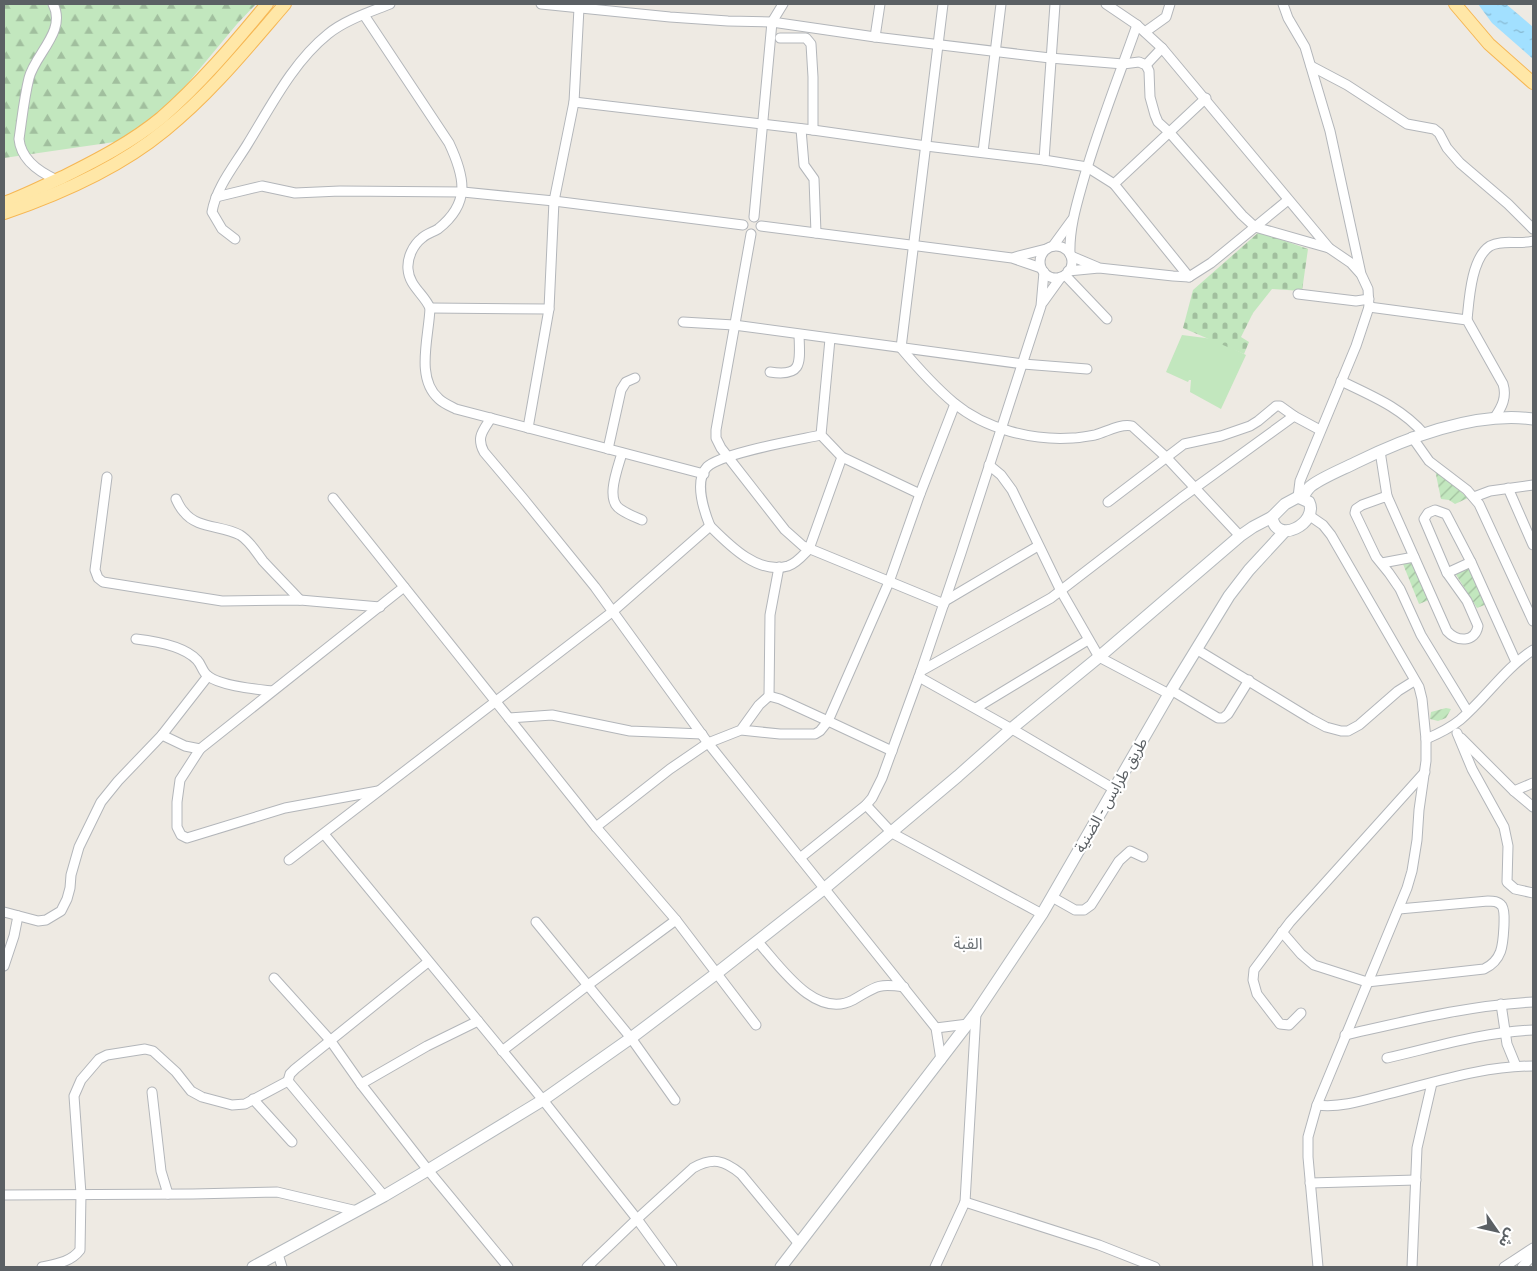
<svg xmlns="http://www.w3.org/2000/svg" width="1537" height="1271" font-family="Roboto,'Noto Sans Arabic',sans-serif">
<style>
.grass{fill:#c2e7be}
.forest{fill:url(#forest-firs)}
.cemetery{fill:url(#cemetery-stones)}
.garden{fill:url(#garden-furrows)}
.water{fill:url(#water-ripples)}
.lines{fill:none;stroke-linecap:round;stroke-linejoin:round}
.minor-casing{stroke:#b3b6ba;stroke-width:11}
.secondary-casing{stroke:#b4b9bd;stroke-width:13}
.primary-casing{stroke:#f6b754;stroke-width:14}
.minor{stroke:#fff;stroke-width:9}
.secondary{stroke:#fff;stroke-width:11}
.primary{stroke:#ffe7a7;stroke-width:12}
.labels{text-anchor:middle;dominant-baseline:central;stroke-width:4.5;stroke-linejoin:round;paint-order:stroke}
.street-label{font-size:15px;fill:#5b6064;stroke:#fff}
.neighbourhood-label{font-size:16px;fill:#6c7276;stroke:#fff}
</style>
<defs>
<pattern id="forest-firs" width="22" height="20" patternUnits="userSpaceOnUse" patternTransform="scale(1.25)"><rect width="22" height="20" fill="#c2e7be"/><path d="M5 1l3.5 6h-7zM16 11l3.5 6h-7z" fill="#a1bf9e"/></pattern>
<pattern id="cemetery-stones" width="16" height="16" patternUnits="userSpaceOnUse" patternTransform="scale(1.25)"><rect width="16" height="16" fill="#c2e7be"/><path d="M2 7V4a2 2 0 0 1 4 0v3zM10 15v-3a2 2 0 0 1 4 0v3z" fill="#a1bf9e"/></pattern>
<pattern id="garden-furrows" width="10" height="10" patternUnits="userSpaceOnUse" patternTransform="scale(1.25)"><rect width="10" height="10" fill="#c2e7be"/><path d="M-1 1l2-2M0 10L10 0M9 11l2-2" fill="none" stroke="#a1bf9e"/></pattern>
<pattern id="water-ripples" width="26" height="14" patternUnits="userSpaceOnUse" patternTransform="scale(1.25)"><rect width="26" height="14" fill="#a2e0ff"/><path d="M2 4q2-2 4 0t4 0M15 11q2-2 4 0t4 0" fill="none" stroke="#87b9d2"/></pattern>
</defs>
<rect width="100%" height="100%" fill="#eeeae3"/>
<!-- grass -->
<path class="grass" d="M1182,335L1213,339L1246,355L1221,409L1190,392L1191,380H1189L1188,382L1166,372Z"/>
<!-- forest -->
<path class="forest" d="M4,4H256L237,24L142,138L4,158Z"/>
<!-- cemetery -->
<path class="cemetery" d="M1259,232L1308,249L1302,291L1272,289L1253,313L1241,337L1249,342L1244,354L1183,328L1193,290Z"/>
<!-- garden -->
<g class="garden">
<path d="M1435,470L1468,498L1455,504L1449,500L1441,499Z"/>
<path d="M1412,560L1429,600L1419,604L1403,564Z"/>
<path d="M1471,566L1487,604L1477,608L1455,573Z"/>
<path d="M1446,708L1451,709L1446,718L1438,721L1430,719L1431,712Z"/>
</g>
<!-- water -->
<path class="water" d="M1478,4H1506L1533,27V59L1492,23Z"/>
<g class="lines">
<defs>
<g id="minor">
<path d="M53,4C67,31 35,54 29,78C24,98 22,119 19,139C21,160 39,172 57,180"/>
<path d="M541,4L670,17L728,21L772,22L875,37L1050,58L1123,64L1139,62L1146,65L1149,71L1150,97L1155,115L1158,122L1170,133L1242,215L1255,227L1329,248"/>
<path d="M943,4L901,348C917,367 935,387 954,403C985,429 1033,441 1073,438C1080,438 1088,436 1095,435C1106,432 1121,423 1132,426L1166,457L1240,536"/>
<path d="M1106,4L1137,25L1162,48L1329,248L1351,263L1360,273"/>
<path d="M1283,4L1288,18L1305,47L1330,131L1361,274L1368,289L1369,307L1356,346L1300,481L1298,497"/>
<path d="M364,15L449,143C465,177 471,203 438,229C433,232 426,234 422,238C413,245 407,258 408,269C409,286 424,294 430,308C429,337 415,378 439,399C443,403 450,406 456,409L704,474"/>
<path d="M1145,32L1166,17L1170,4"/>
<path d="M875,37L880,4"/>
<path d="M780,38H806L811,44L813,77V130"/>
<path d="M1146,65L1162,48"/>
<path d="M1311,66L1347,85L1407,124L1434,129L1439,133L1447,148L1460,163L1508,204L1533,229"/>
<path d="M574,102L813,130L926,146L1044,160L1087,167L1114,184L1206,98"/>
<path d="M801,129L804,165L814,179L816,233"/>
<path d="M983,152L1001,4"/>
<path d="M1044,160L1055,4"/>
<path d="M1114,184L1189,277"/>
<path d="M216,197L262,186L295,193L340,191L463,192L554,201L743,225"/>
<path d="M754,217L772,22L783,4"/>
<path d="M761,226L1012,258L1041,268"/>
<path d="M751,234L716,430V438L721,448L785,530L803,546L944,604"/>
<path d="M235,239L222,229L212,212C216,188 234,166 247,145C271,106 293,62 328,34C345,20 370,12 390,4"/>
<path d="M1053,246L1072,220"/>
<circle cx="1056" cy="262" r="16"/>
<path d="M1070,254C1069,228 1077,203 1084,178C1099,126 1119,76 1137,25"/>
<path d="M1071,256L1097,267"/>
<path d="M1015,257L1046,249"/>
<path d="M1068,271L1099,268L1173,276L1189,277L1211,263L1288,200"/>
<path d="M1065,275L1107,319"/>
<path d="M1298,294L1356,301L1369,299"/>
<path d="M1043,302L1061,277"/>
<path d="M1369,307L1467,320L1503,384C1507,397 1502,407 1495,417"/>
<path d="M430,308L549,309"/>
<path d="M1467,320C1469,301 1471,258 1490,246C1502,239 1520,245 1533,241"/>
<path d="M683,322L734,325L1023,364L1087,369"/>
<path d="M830,339L821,435L842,457L920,494"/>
<path d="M770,372C803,377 800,363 799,335"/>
<path d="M1341,381C1372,396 1402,408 1424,434"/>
<path d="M491,418C483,431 476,437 484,452L522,497L595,587L708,743L936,1028L941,1060"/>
<path d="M528,428L549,309L554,201L574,102L579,8"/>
<path d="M1412,437L1429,461L1467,490L1479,504L1533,621"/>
<path d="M608,449L621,390L626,382L635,378"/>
<path d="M1380,451L1387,496"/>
<path d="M622,453C618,468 605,499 620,509C627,514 635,517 642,520"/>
<path d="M989,465L1001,475L1012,490L1061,591L1099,657L1169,694"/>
<path d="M107,477L95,570L98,578L103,582L222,601L300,600L380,607"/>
<path d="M1508,488L1533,545"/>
<path d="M1474,497L1490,491L1533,485"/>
<path d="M333,498L596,827L676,920L756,1025"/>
<path d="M176,499C178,503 180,508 184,512C197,529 222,525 240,535C250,541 256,552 263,561C275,574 288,587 300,600"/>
<path d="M1108,502L1184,444L1221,436L1250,426L1258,421L1276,406H1280L1294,416"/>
<path d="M1310,516L1323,525L1331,535L1419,687L1422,699L1426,739V761L1419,810L1417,840L1412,871L1407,888L1317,1105L1308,1137V1157L1318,1267"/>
<path d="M710,526C704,511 694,481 707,467C721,453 798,440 821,435"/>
<path d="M1382,563L1414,557"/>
<path d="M1447,573L1471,562"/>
<path d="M945,601L1038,546"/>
<path d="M136,639C154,641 184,646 197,660C202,665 202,672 208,676C221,686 255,689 272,691"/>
<path d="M1196,649L1311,719L1326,727L1341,731H1348L1359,725L1398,691L1414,681"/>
<path d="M921,671L1051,598L1181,498L1294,416L1320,430"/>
<path d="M919,677L1019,733L1114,789"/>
<path d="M1171,690L1218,718H1223L1228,714L1249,680"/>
<path d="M769,696L770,615L779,567"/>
<path d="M976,708L1088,640"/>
<path d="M1468,712L1421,635L1400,589L1389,573L1376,557L1355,513L1356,509L1362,505L1387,496L1447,631C1457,642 1475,643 1478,626L1467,601L1447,573L1424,519L1428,513L1435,510L1446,514L1471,562L1516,662"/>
<path d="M509,718L552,715L630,731L702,734"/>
<path d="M1457,733L1472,769L1504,827L1508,846L1507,882L1515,889L1533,893"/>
<path d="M162,735L185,746L200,749"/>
<path d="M1461,738L1514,791L1533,807"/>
<path d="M1426,739C1438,734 1450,728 1460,720C1486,698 1504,669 1533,650"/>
<path d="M892,751L828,721L889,582L920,494L955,404"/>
<path d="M378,791L285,808L187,838L181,835L177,827V802L180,780L200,749L404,587"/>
<path d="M1514,791L1533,783"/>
<path d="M866,805L892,833L1042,914"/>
<path d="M596,827L670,769L708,743L741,730L780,734H815L820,731L828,721L780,699L769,696L759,705L741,730"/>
<path d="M324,834L543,1100L637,1219L672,1267"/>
<path d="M800,858L866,805L872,798L882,778L921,671L961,553L1041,306L1044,272"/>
<path d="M289,860L612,612L710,526C729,545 758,575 788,566C797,563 803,555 809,549L842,457"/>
<path d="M1052,897L1075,910H1084L1091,905L1119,861L1130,851L1143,857"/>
<path d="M4,912L38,921L46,920L61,911L67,899L70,888L71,875L79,847L101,802L118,781L162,735L208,676"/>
<path d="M536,922L631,1038L675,1100"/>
<path d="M1282,932L1301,954L1314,965L1367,982L1484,969C1503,960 1503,944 1504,925C1504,920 1505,911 1502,906C1498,901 1493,901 1488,901L1399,909"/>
<path d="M758,942C779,965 815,1020 853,1000C876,987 876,983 904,987"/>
<path d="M4,966L14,936L18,916"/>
<path d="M274,978L330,1040L361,1084L428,1170L508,1267"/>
<path d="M1501,1004L1507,1044L1516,1066"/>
<path d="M1301,1013L1289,1025L1280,1024L1257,994L1253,980L1254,970L1290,922L1425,772"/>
<path d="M936,1028L968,1024"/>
<path d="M1345,1035C1407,1021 1470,1005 1533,1002"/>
<path d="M502,1051L588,985L676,920"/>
<path d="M1387,1058C1435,1047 1483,1032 1533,1030"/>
<path d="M361,1084L427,1046L478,1021"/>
<path d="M152,1092L161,1171L168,1194"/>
<path d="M253,1099L292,1142"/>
<path d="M1317,1105C1341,1108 1365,1100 1388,1094C1436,1082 1483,1066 1533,1066"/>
<path d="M1310,1183L1416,1180"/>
<path d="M4,1195L193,1194L277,1192L357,1211"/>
<path d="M384,1196L288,1081L290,1074L295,1069L428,962"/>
<path d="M965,1202L1099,1245L1155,1267"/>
<path d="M278,1254L282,1267"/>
<path d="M42,1267C56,1264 71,1262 80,1250L81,1194L74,1096L81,1080L99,1059L107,1055L145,1049L153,1051L176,1072L191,1091L202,1097L232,1105L245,1104L288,1081"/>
<path d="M587,1267L637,1219L693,1168C713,1157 724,1160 741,1174L799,1244"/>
<path d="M935,1267L965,1202L976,1013"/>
<path d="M1412,1267L1417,1148L1432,1083"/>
<path d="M1504,1267L1533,1248"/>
<path d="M1522,1267L1533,1255"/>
</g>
<g id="secondary">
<path d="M1298,497L1309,502C1319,523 1276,546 1272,517L1285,504Z"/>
<path d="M1302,498C1305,494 1307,489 1311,486C1321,478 1343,469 1355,463C1406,438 1475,411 1533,419"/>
<path d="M253,1267L384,1196L428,1170L543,1100L631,1038L717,973L825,888L958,776L1011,729L1099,657L1240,536L1253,527L1272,517"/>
<path d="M781,1267L976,1013L1042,914L1169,694L1229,596L1249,570L1284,532"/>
</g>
<g id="primary">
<path d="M1455,4L1489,44L1533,83"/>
<path d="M4,203C24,196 43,186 63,177C97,160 132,142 161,118C200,84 234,44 267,4"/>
<path d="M4,213C60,194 119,168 165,130C210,94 247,48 285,4"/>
</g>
</defs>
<!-- minor casing -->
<use href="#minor" class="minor-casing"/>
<!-- secondary casing -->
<use href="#secondary" class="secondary-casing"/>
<!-- primary casing -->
<use href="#primary" class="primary-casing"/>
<!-- minor -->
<use href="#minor" class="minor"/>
<!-- secondary -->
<use href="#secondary" class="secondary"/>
<!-- primary -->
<use href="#primary" class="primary"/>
</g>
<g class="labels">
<!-- street labels -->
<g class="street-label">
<text transform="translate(1111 795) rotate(-60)">طريق طرابس - الضنية</text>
</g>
<!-- neighbourhood labels -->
<g class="neighbourhood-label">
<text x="968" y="943">القبة</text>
</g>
</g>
<!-- border -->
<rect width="1537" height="1271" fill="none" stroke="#5b6064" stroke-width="10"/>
<!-- north arrow -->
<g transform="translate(1497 1231) rotate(124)" stroke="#ffffff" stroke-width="4" paint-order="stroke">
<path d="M0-4L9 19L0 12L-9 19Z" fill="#5b6064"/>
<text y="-8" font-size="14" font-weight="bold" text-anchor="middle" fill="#5b6064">ش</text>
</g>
</svg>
